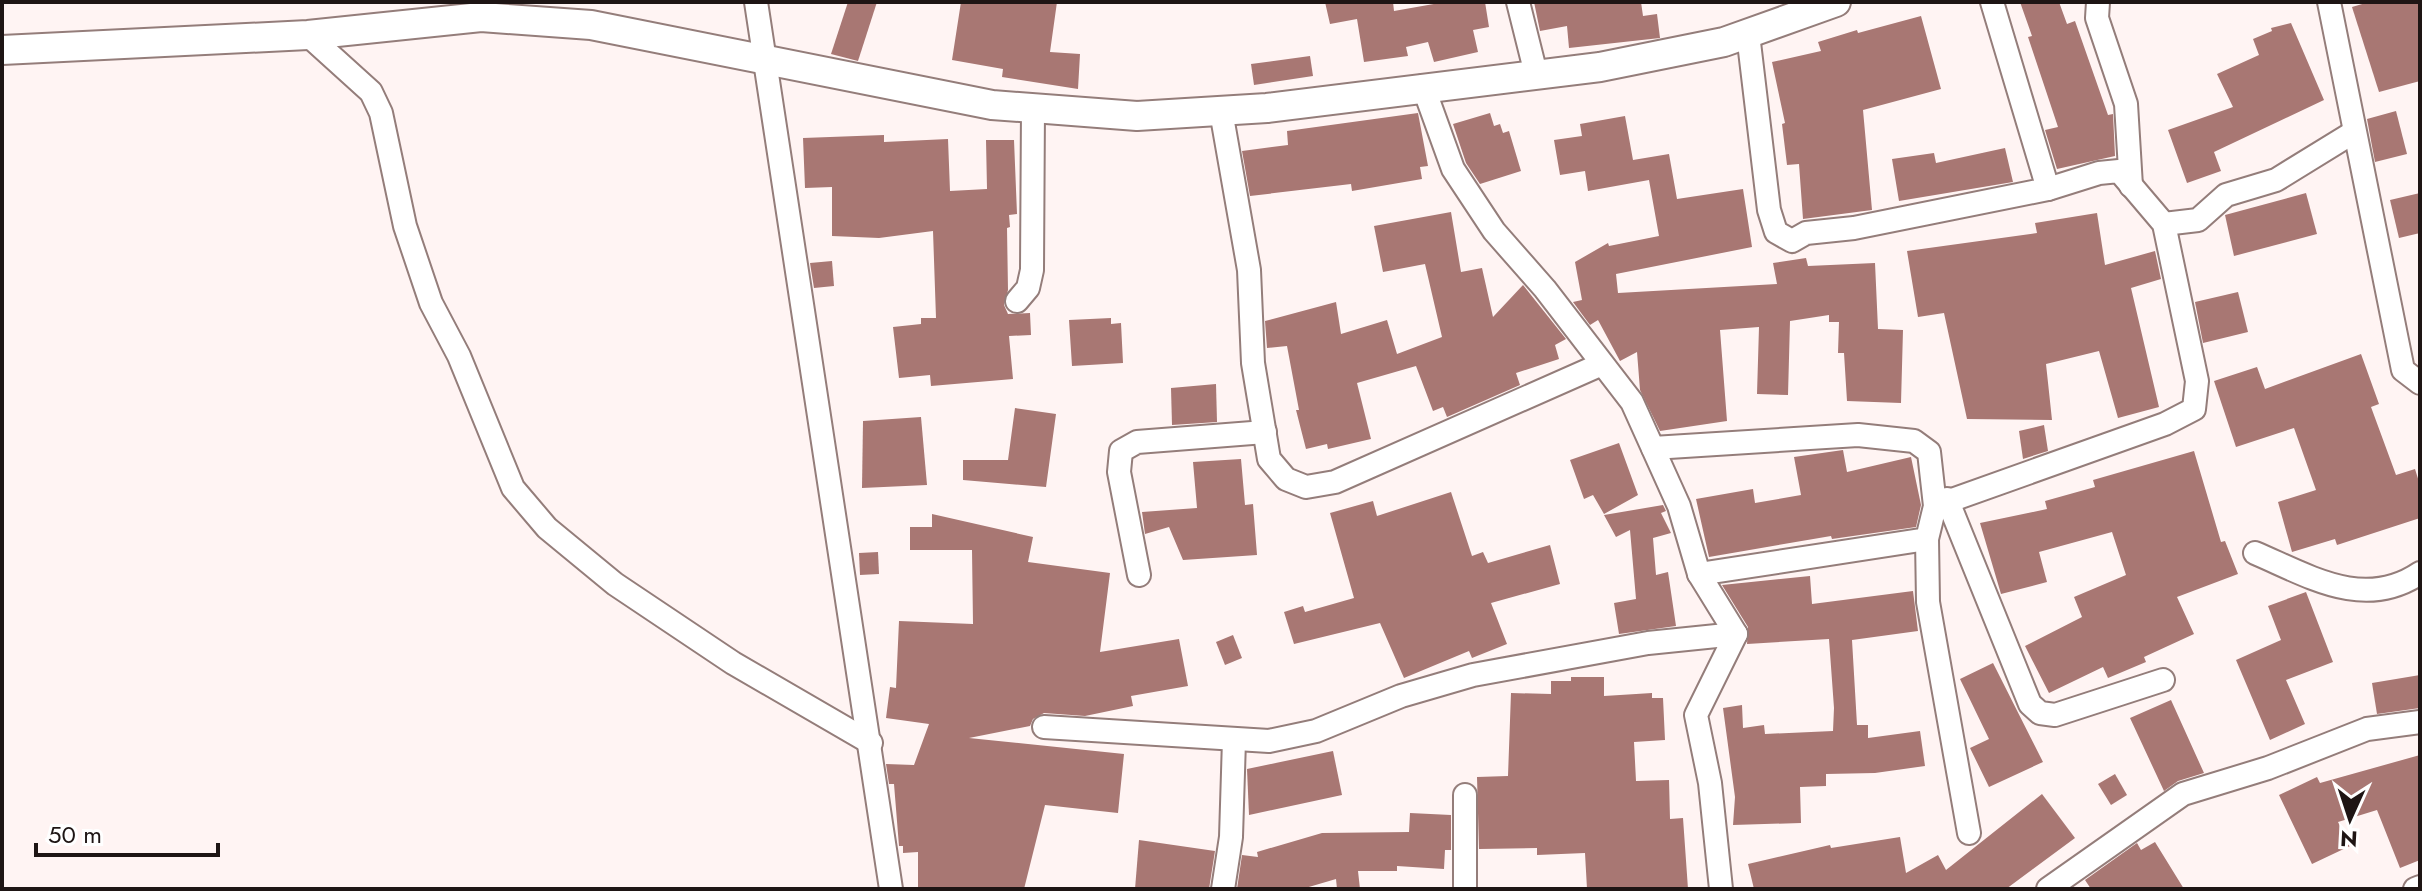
<svg xmlns="http://www.w3.org/2000/svg" width="2422" height="891" font-family="Jost,sans-serif">
<style>
.building{fill:#a87773}
.lines{fill:none;stroke-linecap:round;stroke-linejoin:round}
.minor-casing{stroke:#947d7a;stroke-width:26}
.tertiary-casing{stroke:#947d7a;stroke-width:32}
.minor{stroke:#fff;stroke-width:22}
.tertiary{stroke:#fff;stroke-width:28}
</style>
<rect width="100%" height="100%" fill="#fff4f3"/>
<!-- building -->
<g class="building">
<path d="M848,2H877L858,61L831,54Z"/>
<path d="M961,2H1057L1050,52L1080,54L1078,89L1002,77L1003,69L952,60Z"/>
<path d="M1325,2H1393L1394,11L1445,2H1485L1489,27L1473,30L1478,52L1434,62L1428,42L1406,47L1408,56L1364,62L1357,19L1330,24Z"/>
<path d="M1534,2H1641L1643,16L1657,14L1660,38L1569,48L1567,26L1540,31Z"/>
<path d="M2020,2H2059L2067,24L2075,21L2108,115L2113,114L2115,156L2057,169L2045,130L2058,127L2028,37L2032,36Z"/>
<path d="M2369,2H2420V81L2379,92L2352,7Z"/>
<path d="M1921,16L1941,89L1863,110L1872,210L1803,219L1799,164L1787,165L1782,124L1785,123L1772,62L1821,51L1818,42L1857,30L1858,33Z"/>
<path d="M2291,23L2324,100L2214,152L2221,171L2187,183L2168,130L2233,107L2217,74L2259,55L2253,39L2272,31L2271,28Z"/>
<path d="M1310,56L1313,76L1254,85L1251,64Z"/>
<path d="M2396,111L2407,154L2375,162L2367,119Z"/>
<path d="M1418,113L1428,166L1420,167L1422,179L1352,191L1351,184L1250,196L1242,151L1288,145L1287,131Z"/>
<path d="M1490,113L1494,126L1500,124L1503,133L1509,131L1521,171L1480,184L1466,163L1453,124Z"/>
<path d="M1625,116L1633,160L1669,154L1677,199L1743,189L1752,247L1616,274L1618,293L1777,284L1773,263L1806,258L1808,266L1875,263L1878,329L1903,330L1901,403L1847,401L1844,353H1838L1839,322H1829V315L1790,321L1788,395L1757,394L1759,327L1720,330L1727,421L1660,431L1640,390L1637,352L1620,361L1598,320L1590,325L1573,302L1582,300L1575,262L1608,243L1609,246L1659,236L1649,180L1588,191L1585,171L1560,175L1554,140L1582,136L1580,124Z"/>
<path d="M884,135V142L948,139L950,191L987,189L986,140H1014L1017,214L1009,215L1010,227L1007,228L1008,290L1004,305L1008,314L1030,313L1031,335L1009,336L1013,379L931,386L930,375L899,378L893,327L921,324V318H936L933,231L879,238L832,236V187L805,188L803,138Z"/>
<path d="M2005,148L2013,182L1899,201L1892,159L1934,153L1936,163Z"/>
<path d="M2306,193L2317,234L2234,256L2225,215Z"/>
<path d="M2420,193V233L2399,238L2390,200Z"/>
<path d="M1451,212L1461,272L1482,268L1493,317L1523,285L1566,339L1555,345L1559,359L1516,373L1520,385L1447,417L1443,407L1433,411L1416,366L1357,383L1371,439L1328,449L1327,444L1306,449L1296,410H1299L1287,346L1267,348L1265,321L1336,302L1341,334L1387,320L1397,354L1442,337L1425,264L1383,272L1374,226Z"/>
<path d="M2097,213L2105,265L2155,251L2161,279L2131,288L2159,407L2118,418L2099,351L2046,364L2052,420L1967,419L1944,313L1918,317L1907,251L2037,233L2035,223Z"/>
<path d="M832,261L834,286L814,288L810,263Z"/>
<path d="M2238,292L2248,332L2203,343L2195,302Z"/>
<path d="M1111,318V324L1121,323L1123,363L1072,366L1069,320Z"/>
<path d="M2361,354L2379,404L2371,407L2396,475L2415,469L2420,485V518L2337,545L2335,539L2292,552L2278,502L2316,490L2294,428L2236,447L2214,381L2257,367L2265,389Z"/>
<path d="M1216,384L1217,422L1172,425L1171,388Z"/>
<path d="M1015,408L1056,414L1046,487L963,480V460H1008Z"/>
<path d="M921,417L927,485L862,488L863,421Z"/>
<path d="M2044,425L2048,451L2023,459L2019,431Z"/>
<path d="M1619,443L1638,495L1604,514L1593,495L1584,499L1570,460Z"/>
<path d="M1843,450L1847,472L1911,457L1921,505L1916,527L1832,539L1831,536L1709,557L1696,499L1753,489L1755,503L1801,495L1794,457Z"/>
<path d="M2194,451L2221,542L2225,541L2238,574L2177,597L2194,634L2144,657L2146,662L2108,678L2103,667L2049,693L2025,646L2082,617L2074,597L2126,575L2112,532L2039,552L2047,582L2001,594L1980,523L2047,509L2045,501L2095,487L2093,480Z"/>
<path d="M1241,459L1245,505L1253,504L1257,555L1183,560L1169,527L1145,534L1142,512L1197,508L1193,462Z"/>
<path d="M1451,492L1472,556L1483,552L1488,563L1550,545L1560,584L1491,603L1507,644L1472,658L1469,651L1404,678L1380,623L1294,644L1284,612L1303,606L1305,612L1354,598L1330,513L1373,501L1377,516Z"/>
<path d="M1663,505L1666,511L1661,513L1671,533L1653,538L1656,575L1668,572L1676,626L1619,634L1614,603L1636,599L1630,530L1616,537L1604,515Z"/>
<path d="M932,514L1033,537L1028,562L1110,573L1100,652L1179,639L1188,686L1131,696L1133,706L1085,716L1044,713L1033,719L1030,726L969,738L1124,754L1118,813L1045,805L1024,889H918V852L903,853V846H899L894,784H889L886,764L914,765L929,724L886,718L890,687L896,688L899,621L973,624L972,550H910V527H932Z"/>
<path d="M878,552L879,574L860,575L859,553Z"/>
<path d="M1810,576L1812,604L1913,591L1918,631L1852,640L1857,725H1868V738L1920,731L1925,766L1875,773L1826,774V786L1800,787L1801,823L1733,825L1735,797L1723,708L1742,705L1743,728L1764,725L1765,734L1833,731L1834,708L1829,639L1747,644L1748,627L1722,585Z"/>
<path d="M2306,592L2333,662L2286,680L2305,724L2270,740L2236,660L2281,640L2268,606Z"/>
<path d="M1233,635L1242,658L1225,665L1216,642Z"/>
<path d="M1993,663L2043,762L1989,787L1970,748L1989,739L1960,679Z"/>
<path d="M2420,675V708L2377,714L2372,683Z"/>
<path d="M1571,677H1604V696L1652,693V698H1663L1665,740L1634,742L1636,781L1669,780L1670,819L1683,818L1688,889H1587L1585,853L1537,855V848L1479,849L1477,777L1508,776L1511,693L1551,694V681H1571Z"/>
<path d="M2171,700L2204,773L2178,781L2164,791L2130,718Z"/>
<path d="M1333,751L1342,795L1249,815L1247,769Z"/>
<path d="M2420,755V860L2400,868L2377,810L2338,822L2350,846L2312,864L2279,795L2317,777L2320,783Z"/>
<path d="M2115,774L2127,795L2111,805L2098,784Z"/>
<path d="M2042,794L2075,838L2006,889H1754L1748,864L1830,845L1831,848L1900,837L1906,873L1938,855L1946,870Z"/>
<path d="M1410,813L1451,815V850H1445L1444,869L1397,866V871H1358L1360,889H1337L1336,879L1302,889H1237L1242,855L1258,857L1257,852L1322,833L1409,832Z"/>
<path d="M1139,840L1215,851L1209,889H1135Z"/>
<path d="M2155,842L2184,889H2091L2085,880L2137,843L2141,850Z"/>
</g>
<g class="lines">
<defs>
<g id="minor">
<path d="M756,2L891,889"/>
<path d="M1518,2L1536,74"/>
<path d="M2098,2L2097,18L2126,104L2131,186"/>
<path d="M2329,2L2403,370L2420,383"/>
<path d="M1748,34L1769,210L1776,232L1792,241L1806,233L1854,228L2048,189L1992,2"/>
<path d="M308,35L371,92L381,113L405,226L431,303L459,356L513,488L547,528L615,584L733,663L871,743"/>
<path d="M1423,86L1453,169L1494,231L1545,289L1632,402L1679,506L1699,574L1736,634L1696,715L1710,783L1721,889"/>
<path d="M1221,111L1249,270L1253,363L1269,459L1286,479L1306,487L1335,482L1602,364"/>
<path d="M2164,224L2198,220L2226,195L2276,180L2354,132"/>
<path d="M1017,301L1028,288L1032,270L1033,108"/>
<path d="M1653,448L1858,435L1914,441L1929,452L1935,506L1927,539L1699,574"/>
<path d="M1947,499L2030,704L2040,713L2055,715L2163,680"/>
<path d="M1935,506L2165,424L2194,409L2197,381L2164,224L2119,171L2099,173L2048,189"/>
<path d="M1927,539L1928,602L1969,833"/>
<path d="M2255,553C2309,576 2364,611 2420,573"/>
<path d="M1139,575L1119,472L1121,451L1137,442L1265,432"/>
<path d="M1044,727L1269,741L1316,731L1401,696L1473,675L1648,643L1736,634"/>
<path d="M1465,795V889"/>
<path d="M1223,889L1231,837L1234,740"/>
<path d="M2048,889L2183,794L2268,768L2367,729L2420,722"/>
<path d="M2415,889L2420,887"/>
</g>
<path id="tertiary" d="M2,50L308,35L481,17L591,25L992,105L1137,116L1267,108L1600,67L1724,42L1836,2"/>
</defs>
<!-- minor casing -->
<use href="#minor" class="minor-casing"/>
<!-- tertiary casing -->
<use href="#tertiary" class="tertiary-casing"/>
<!-- minor -->
<use href="#minor" class="minor"/>
<!-- tertiary -->
<use href="#tertiary" class="tertiary"/>
</g>
<!-- border -->
<rect width="2422" height="891" fill="none" stroke="#1e1514" stroke-width="8"/>
<!-- north arrow -->
<g transform="translate(2350 819) rotate(183)" stroke="#ffffff" stroke-width="6" paint-order="stroke">
<path d="M0-6L14 30L0 20L-14 30Z" fill="#1e1514"/>
<text y="-12" font-size="22" font-weight="bold" text-anchor="middle" fill="#1e1514">N</text>
</g>
<!-- scale -->
<path d="M36 843v12h182v-12" fill="none" stroke="#1e1514" stroke-width="4"/>
<text x="48" y="843" font-size="24" fill="#1e1514" stroke="#ffffff" stroke-width="6" paint-order="stroke">50 m</text>
</svg>
